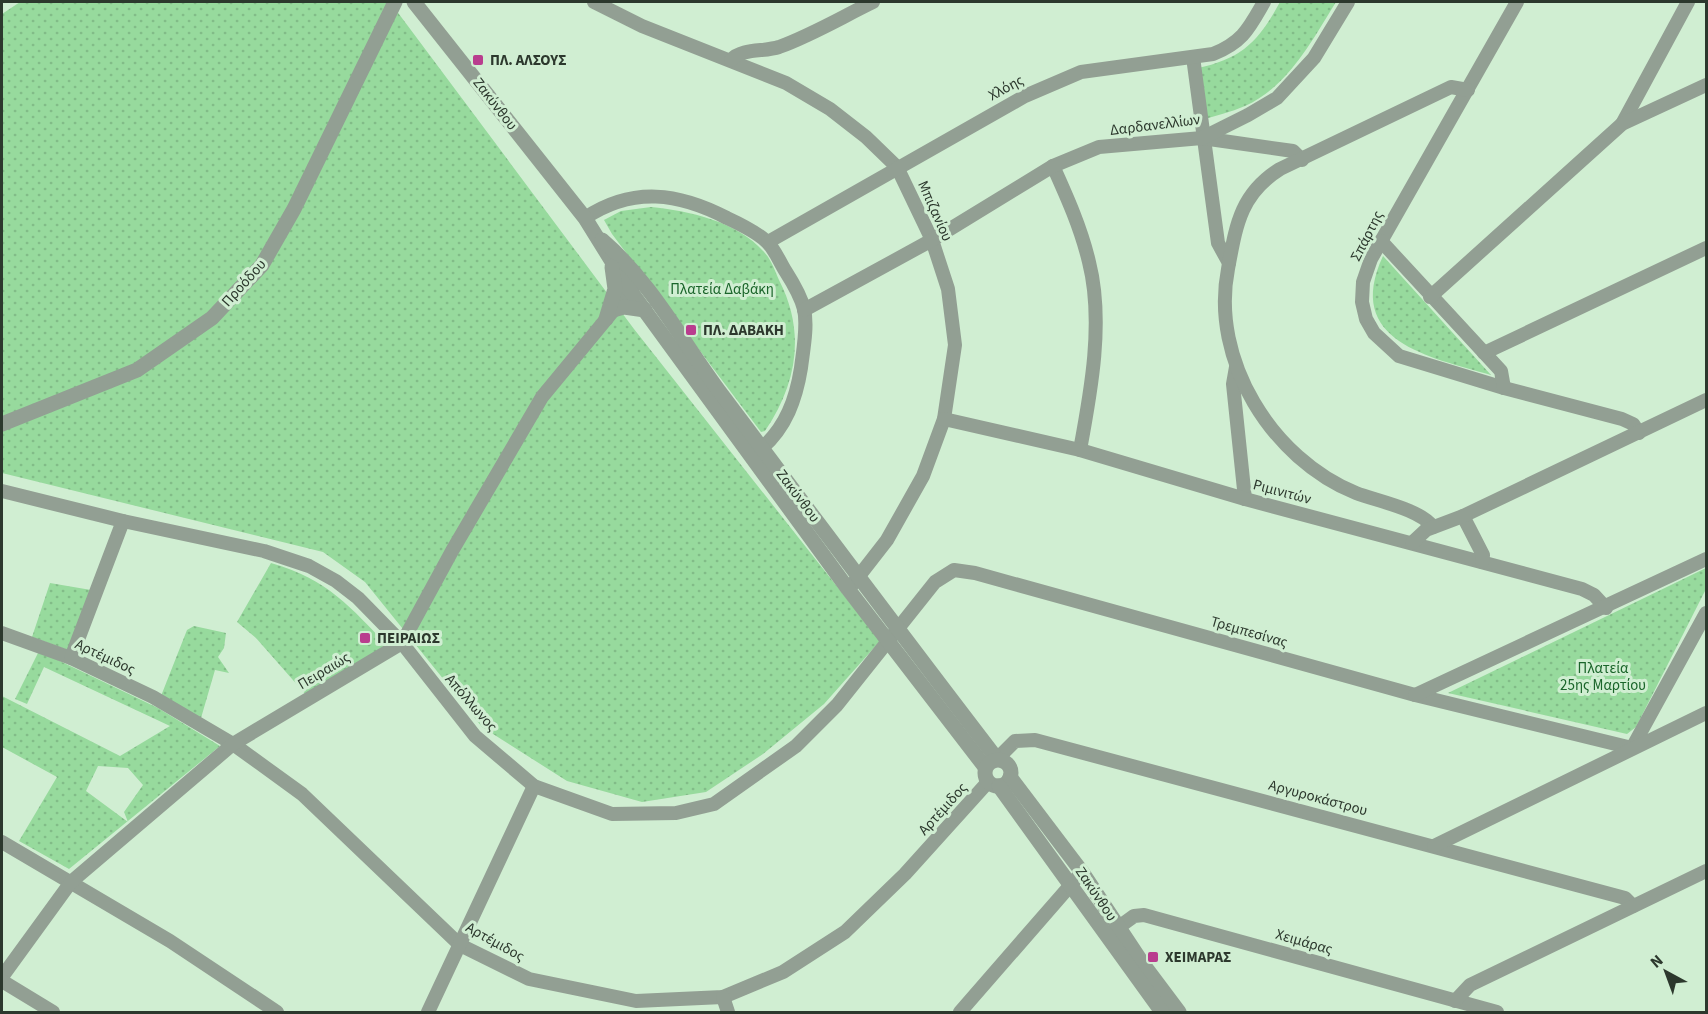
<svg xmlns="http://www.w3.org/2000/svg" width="1708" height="1014" font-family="'Source Sans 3',sans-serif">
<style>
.green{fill:url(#green-dots);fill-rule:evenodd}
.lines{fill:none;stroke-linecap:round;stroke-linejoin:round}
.minor{stroke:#929f93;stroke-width:14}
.tertiary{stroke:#929f93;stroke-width:15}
.poi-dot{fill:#b93d8e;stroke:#d0eed2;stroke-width:2}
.labels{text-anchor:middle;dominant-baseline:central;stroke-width:6;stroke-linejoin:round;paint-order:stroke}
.poi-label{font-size:15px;font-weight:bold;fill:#2c382d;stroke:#d0eed2;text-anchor:start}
.street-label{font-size:15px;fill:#2c382d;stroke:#d0eed2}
.park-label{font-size:15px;fill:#1a652a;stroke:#d0eed2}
</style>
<defs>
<pattern id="green-dots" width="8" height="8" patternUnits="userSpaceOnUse" patternTransform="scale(1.5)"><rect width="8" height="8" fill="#97da9d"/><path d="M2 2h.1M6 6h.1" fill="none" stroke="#82bc88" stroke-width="1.8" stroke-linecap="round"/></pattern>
</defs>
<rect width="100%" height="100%" fill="#d0eed2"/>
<!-- green -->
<g class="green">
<path d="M20,2H390L634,329L880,641L824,704L763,754L706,792L642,802L567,781L482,727L365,582L323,552L2,473V14Z"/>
<path d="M1280,2H1336C1313,39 1288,87 1245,106C1231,112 1215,116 1201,120L1189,70C1239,60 1256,46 1280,2Z"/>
<path d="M651,207C689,211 737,221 764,252C771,259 775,271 779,280C806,332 797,384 765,431L761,432L612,234L604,220L621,211Z"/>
<path d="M1383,256L1491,375C1430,357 1343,342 1383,256Z"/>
<path d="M271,563C329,580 349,606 390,648L307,696L256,638L237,622Z"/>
<path d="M1706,568V589L1636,727L1627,734L1448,693Z"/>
<path d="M50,583L91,590L68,650L32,637Z"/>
<path d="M194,626L226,633L224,648L218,657L229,673L215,670L201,718L161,696L187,630Z"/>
<path d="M39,651L158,708L220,746L69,869L19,841L57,777L2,747V696L120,756L170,726L44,667L27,704L15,699ZM98,766L128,768L143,785L124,812L128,822L86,791Z"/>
</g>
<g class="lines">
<!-- minor -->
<g class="minor">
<path d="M594,2L642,26L786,83L830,109L866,137L897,167L932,240L948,289L955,345L944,419L923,476L887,540L852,585"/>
<path d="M1517,2L1371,259L1363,282L1362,302L1366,319L1374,333L1399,356L1504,388L1622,419L1633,424L1639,433"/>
<path d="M1193,57L1218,243L1229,263"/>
<path d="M731,60C742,48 764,52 779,47C812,35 842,17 873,2"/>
<path d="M1622,124L1688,2"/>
<path d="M1202,138L1293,151L1302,160"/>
<path d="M1053,166C1067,197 1081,228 1089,262C1104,321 1091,391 1080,450"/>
<path d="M585,218C633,186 679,193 727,218C740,224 756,232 766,241C775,249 780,263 786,272C793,283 801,297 804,309C808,326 803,351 801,368C796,399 786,427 762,448"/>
<path d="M1381,241L1501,371L1504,388"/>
<path d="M768,242L1025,96L1081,72L1213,54C1243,42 1249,28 1264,2"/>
<path d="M1430,297L1622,124L1706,85"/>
<path d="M804,310L932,240L1053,166L1099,147L1202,138L1248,115L1277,98L1314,58L1348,2"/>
<path d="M1484,353L1706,248"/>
<path d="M1236,367L1233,384L1245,499"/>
<path d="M944,419L1080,450L1245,499L1582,589L1594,595L1606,608"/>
<path d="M2,491L123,521L264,551L309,566L336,581L358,598L402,643L475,736L534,786L612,814L676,813L714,804L796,746L837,705L935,582L954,570L975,573L1415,695L1632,748L1706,613"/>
<path d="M1463,516L1483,555L1482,562"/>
<path d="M1433,527C1420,509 1377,501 1356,493C1272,459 1210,360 1228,269C1236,226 1240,194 1280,169L1451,87L1468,90"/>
<path d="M1412,543L1426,530L1463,516L1706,400"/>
<path d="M2,633L71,658L153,697L233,744L302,794L460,945L529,979L636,1001L723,997L783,972L845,932L905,874L988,782"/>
<path d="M71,658L123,521"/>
<path d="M1415,695L1706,559"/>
<path d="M997,759L1015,741L1035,740L1625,898L1633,906"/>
<path d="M2,842L170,941L277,1012"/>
<path d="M1434,846L1706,713"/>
<path d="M1112,932L1134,916L1144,915L1497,1012"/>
<path d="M2,977L71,882L233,744L402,643L452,551L542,397L636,283"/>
<path d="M2,981L53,1012"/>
<path d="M723,997L728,1012"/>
<path d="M1455,1001L1470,985L1706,871"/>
<path d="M428,1012L534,786"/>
<path d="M960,1012L1082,872"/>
</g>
<!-- tertiary -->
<g class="tertiary">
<path d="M414,2L585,218L629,289L848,589L985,767"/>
<path d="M602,240C652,283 683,343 722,395C813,516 904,638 997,759"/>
<path d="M613,310L624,307L645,310"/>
<path d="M606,319L615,289L612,267"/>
<path d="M2,424L137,370L212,318L262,265L294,209L395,2"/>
<circle cx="998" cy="773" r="13"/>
<path d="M1010,777L1082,872L1143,964L1179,1012"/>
<path d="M999,786L1162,1012"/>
</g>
</g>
<!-- markers -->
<g class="poi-dot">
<rect x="472" y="54" width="12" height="12" rx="3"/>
<rect x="685" y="324" width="12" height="12" rx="3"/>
<rect x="359" y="632" width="12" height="12" rx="3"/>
<rect x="1147" y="951" width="12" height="12" rx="3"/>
</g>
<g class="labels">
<!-- poi labels -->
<g class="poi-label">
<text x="490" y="60">ΠΛ. ΑΛΣΟΥΣ</text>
<text x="703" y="330">ΠΛ. ΔΑΒΑΚΗ</text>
<text x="377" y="638">ΠΕΙΡΑΙΩΣ</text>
<text x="1165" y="957">ΧΕΙΜΑΡΑΣ</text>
</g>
<!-- street labels -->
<g class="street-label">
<text transform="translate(1006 88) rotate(-28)">Χλόης</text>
<text transform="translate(495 104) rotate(52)">Ζακύνθου</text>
<text transform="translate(1155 125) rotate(-7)">Δαρδανελλίων</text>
<text transform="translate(935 211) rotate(66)">Μπιζανίου</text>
<text transform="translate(1367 236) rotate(-63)">Σπάρτης</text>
<text transform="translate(244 283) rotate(-48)">Προόδου</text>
<text transform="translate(1282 492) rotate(15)">Ριμινιτών</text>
<text transform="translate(798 496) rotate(53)">Ζακύνθου</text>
<text transform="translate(1249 632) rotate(16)">Τρεμπεσίνας</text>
<text transform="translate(105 657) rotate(25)">Αρτέμιδος</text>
<text transform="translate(324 671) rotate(-31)">Πειραιώς</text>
<text transform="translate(471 703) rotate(49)">Απόλλωνος</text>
<text transform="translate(1318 798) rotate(15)">Αργυροκάστρου</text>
<text transform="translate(943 809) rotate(-48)">Αρτέμιδος</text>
<text transform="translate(1096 894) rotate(56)">Ζακύνθου</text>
<text transform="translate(495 942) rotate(29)">Αρτέμιδος</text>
<text transform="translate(1304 942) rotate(16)">Χειμάρας</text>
</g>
<!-- park labels -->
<g class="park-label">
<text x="722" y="289">Πλατεία Δαβάκη</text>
<text x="1603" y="668">Πλατεία<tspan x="1603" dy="17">25ης Μαρτίου</tspan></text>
</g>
</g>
<!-- border -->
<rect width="1708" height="1014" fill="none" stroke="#2c382d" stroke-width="6"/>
<!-- north arrow -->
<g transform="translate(1666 972) rotate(319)" stroke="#d0eed2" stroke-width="4.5" paint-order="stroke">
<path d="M0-4.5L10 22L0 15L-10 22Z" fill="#2c382d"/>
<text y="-9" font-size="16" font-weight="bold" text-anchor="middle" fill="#2c382d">N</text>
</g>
</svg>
